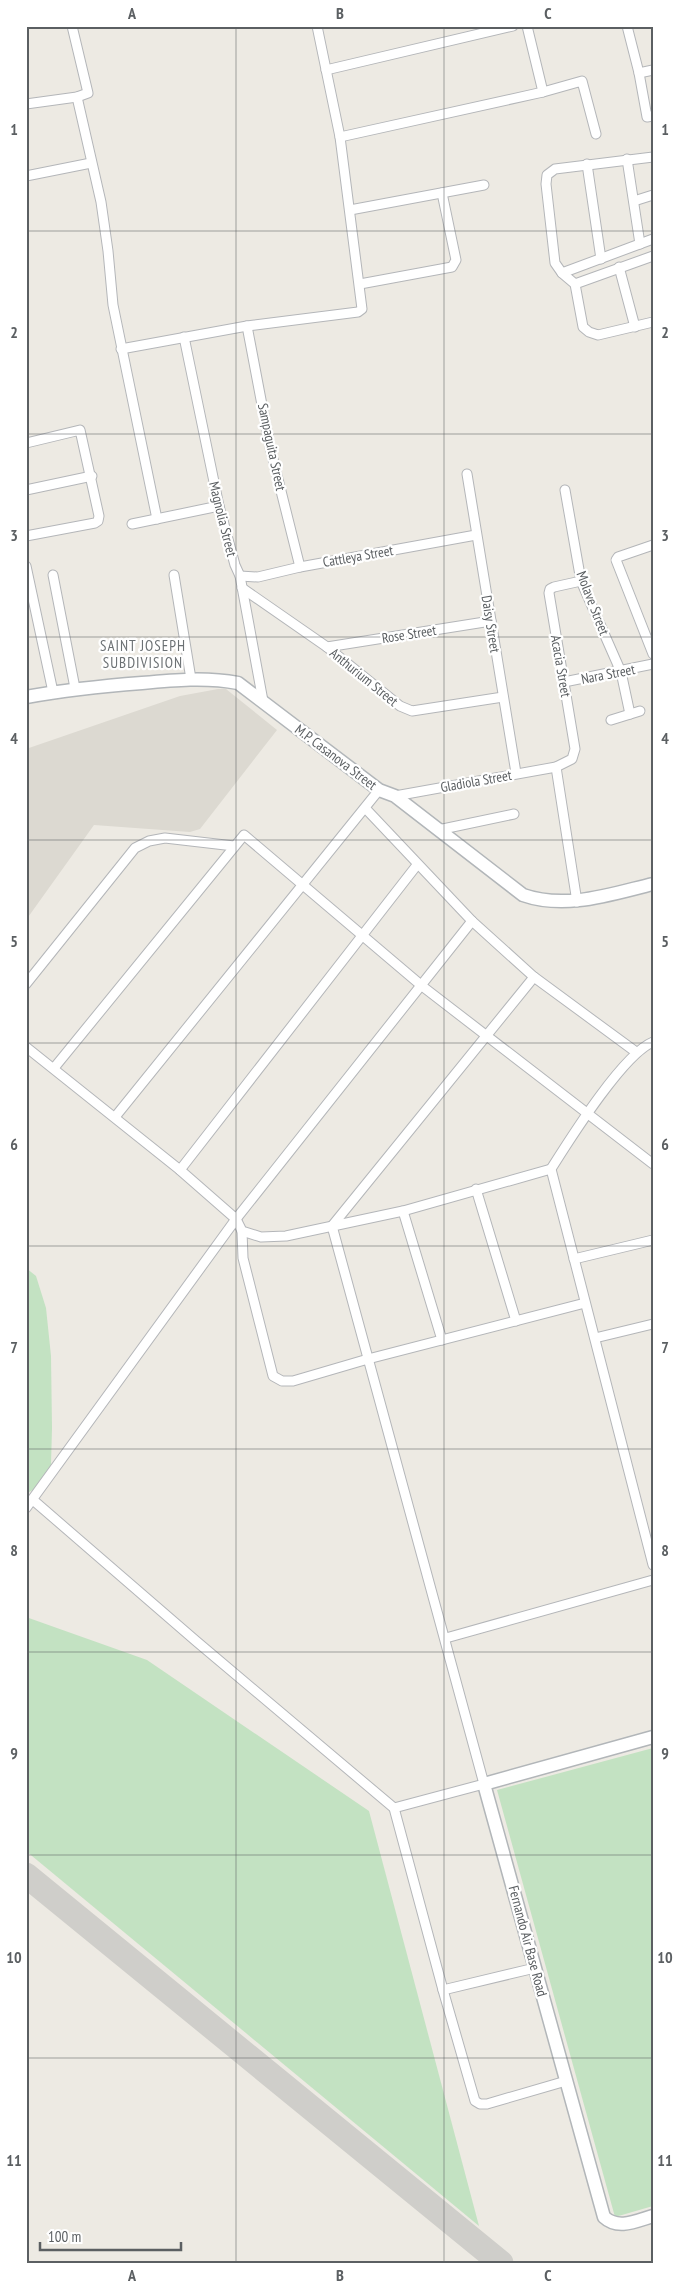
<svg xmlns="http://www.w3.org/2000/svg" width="679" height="2289" font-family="'PT Sans Narrow',sans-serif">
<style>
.education{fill:#dcd9d1}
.green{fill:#c3e2c2}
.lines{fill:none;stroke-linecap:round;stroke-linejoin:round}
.taxiway{stroke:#cfceca;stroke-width:25}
.street-casing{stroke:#b4b6b9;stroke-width:11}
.secondary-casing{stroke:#b2b6b9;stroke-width:15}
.street{stroke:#fff;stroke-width:9}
.secondary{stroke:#fff;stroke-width:12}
.grid{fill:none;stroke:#5b5f62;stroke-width:1;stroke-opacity:0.55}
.labels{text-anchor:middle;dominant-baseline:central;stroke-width:4.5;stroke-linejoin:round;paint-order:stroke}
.street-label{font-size:14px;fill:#5b5f62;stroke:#fff}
.neighbourhood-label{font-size:15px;letter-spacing:1px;fill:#6c7174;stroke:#fff}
.neatline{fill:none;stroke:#5b5f62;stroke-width:2}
.grid-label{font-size:16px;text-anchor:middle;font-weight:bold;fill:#5b5f62}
</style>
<rect width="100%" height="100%" fill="#edeae3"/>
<!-- education -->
<path class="education" d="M218,689H226L277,730L200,829L190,832L94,825L26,920V749L180,696Z"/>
<!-- green -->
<g class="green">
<path d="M26,1268L36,1276L46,1308L51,1356L52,1428L51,1465L39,1486L26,1494Z"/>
<path d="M26,1617L147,1660L369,1811L479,2226L26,1851Z"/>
<path d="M653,1748V2206L615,2217L497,1790Z"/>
</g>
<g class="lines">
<!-- taxiway -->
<path class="taxiway" d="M26,1875L501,2263"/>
<defs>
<g id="street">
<path d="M527,26L543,92"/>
<path d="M627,26L639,73L647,117L653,116"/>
<path d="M326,70L513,26"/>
<path d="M639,73L653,70"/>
<path d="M77,97L101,202L108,251L113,305L157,519"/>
<path d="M26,104L77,97L88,93L72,26"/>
<path d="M340,137L543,92L582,81L596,134"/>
<path d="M653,157L555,169L547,175L546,184L555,263L562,273L575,284L583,327L589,332L598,335L653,322"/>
<path d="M627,159L640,244"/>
<path d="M587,164L601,259"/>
<path d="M26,176L91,163"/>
<path d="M634,201L653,195"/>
<path d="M350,210L484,185"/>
<path d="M619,267L635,327"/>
<path d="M562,273L653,239"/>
<path d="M360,284L452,267L456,260L442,193"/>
<path d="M575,284L653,256"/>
<path d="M247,326L270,447L300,567"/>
<path d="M184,337L219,506L235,565L240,576L263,701"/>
<path d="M121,349L247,326L358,312L362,309L340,137L317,26"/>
<path d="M26,443L80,430L99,516L98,521L95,523L26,536"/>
<path d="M467,474L516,773"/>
<path d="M26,490L92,476"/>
<path d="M565,490L581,581L621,672L630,714"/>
<path d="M132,524L219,506"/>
<path d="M653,545L618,557L616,560L653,654"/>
<path d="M26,566L53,692"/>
<path d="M53,575L75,688"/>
<path d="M174,575L191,679"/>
<path d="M240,576L258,577L300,567L476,535"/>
<path d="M242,588L327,647L400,706L412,711L503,697"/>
<path d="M327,647L491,621"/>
<path d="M564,682L653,664"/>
<path d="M611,720L640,711"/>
<path d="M556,767L577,902"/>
<path d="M395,796L556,767L572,759L575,749L549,593L550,589L554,587L581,581"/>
<path d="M366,809L472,921L534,977L636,1052"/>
<path d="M438,830L514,814"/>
<path d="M26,984L135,848L149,841L165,838L234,846"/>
<path d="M653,1042C623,1054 570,1139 551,1169L653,1565"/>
<path d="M26,1047L180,1170L236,1219L242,1231L261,1237L286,1236L403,1211L551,1169"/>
<path d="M54,1068L244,835L422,986L653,1164"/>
<path d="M115,1117L379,790"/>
<path d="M180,1170L417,865"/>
<path d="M476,1189L516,1321"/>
<path d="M403,1211L442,1340"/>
<path d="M242,1231L243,1258L273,1376L282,1381H293L368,1359L585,1303"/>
<path d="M574,1259L653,1240"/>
<path d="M595,1338L653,1324"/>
<path d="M33,1500L196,1641L394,1808L443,1990L475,2101L480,2104H487L566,2081"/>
<path d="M26,1508L236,1219L472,921"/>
<path d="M446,1638L653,1580"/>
<path d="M394,1808L484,1784L332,1226L534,977"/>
<path d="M443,1990L535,1968"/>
</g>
<g id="secondary">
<path d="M26,697C65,690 103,686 142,683C174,680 206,677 238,683L379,790L395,796L523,895C566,910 611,894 653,884"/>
<path d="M653,1737L484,1784L604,2217C618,2230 636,2221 653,2216"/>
</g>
</defs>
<!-- street casing -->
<use href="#street" class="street-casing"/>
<!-- secondary casing -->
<use href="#secondary" class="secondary-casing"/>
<!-- street -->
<use href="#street" class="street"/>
<!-- secondary -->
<use href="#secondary" class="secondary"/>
</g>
<!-- grid -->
<path class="grid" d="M236,26V2263M444,26V2263M26,231H653M26,434H653M26,637H653M26,840H653M26,1043H653M26,1246H653M26,1449H653M26,1652H653M26,1855H653M26,2058H653"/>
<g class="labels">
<!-- street labels -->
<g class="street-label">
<text transform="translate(272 447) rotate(78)">Sampaguita Street</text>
<text transform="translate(223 519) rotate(76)">Magnolia Street</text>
<text transform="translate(358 556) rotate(-10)">Cattleya Street</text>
<text transform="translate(593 603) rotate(69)">Molave Street</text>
<text transform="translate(491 624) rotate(81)">Daisy Street</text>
<text transform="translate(409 634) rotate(-9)">Rose Street</text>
<text transform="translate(561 666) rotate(80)">Acacia Street</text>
<text transform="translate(608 674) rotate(-11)">Nara Street</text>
<text transform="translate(364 677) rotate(39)">Anthurium Street</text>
<text transform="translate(336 757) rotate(37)">M.P. Casanova Street</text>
<text transform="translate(476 781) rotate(-10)">Gladiola Street</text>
<text transform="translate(528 1941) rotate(75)">Fernando Air Base Road</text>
</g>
<!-- neighbourhood labels -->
<g class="neighbourhood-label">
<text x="143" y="645">SAINT JOSEPH<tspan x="143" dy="17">SUBDIVISION</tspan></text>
</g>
</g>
<!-- border -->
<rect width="679" height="2289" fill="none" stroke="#ffffff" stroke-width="55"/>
<!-- scale -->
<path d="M40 2242v8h141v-8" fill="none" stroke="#5b5f62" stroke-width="2.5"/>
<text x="48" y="2242" font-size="15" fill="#5b5f62" stroke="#ffffff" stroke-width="4" paint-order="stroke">100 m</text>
<rect x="28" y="28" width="624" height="2234" class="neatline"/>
<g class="grid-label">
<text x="132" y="19">A</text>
<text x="340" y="19">B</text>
<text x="548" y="19">C</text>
<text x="14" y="135">1</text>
<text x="665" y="135">1</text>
<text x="14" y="338">2</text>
<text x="665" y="338">2</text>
<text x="14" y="541">3</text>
<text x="665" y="541">3</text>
<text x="14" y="744">4</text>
<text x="665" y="744">4</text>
<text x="14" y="947">5</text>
<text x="665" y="947">5</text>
<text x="14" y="1150">6</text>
<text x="665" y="1150">6</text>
<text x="14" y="1353">7</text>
<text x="665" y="1353">7</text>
<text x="14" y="1556">8</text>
<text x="665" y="1556">8</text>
<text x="14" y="1759">9</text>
<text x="665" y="1759">9</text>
<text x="14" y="1963">10</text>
<text x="665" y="1963">10</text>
<text x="14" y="2166">11</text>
<text x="665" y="2166">11</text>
<text x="132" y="2281">A</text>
<text x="340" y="2281">B</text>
<text x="548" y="2281">C</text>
</g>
</svg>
